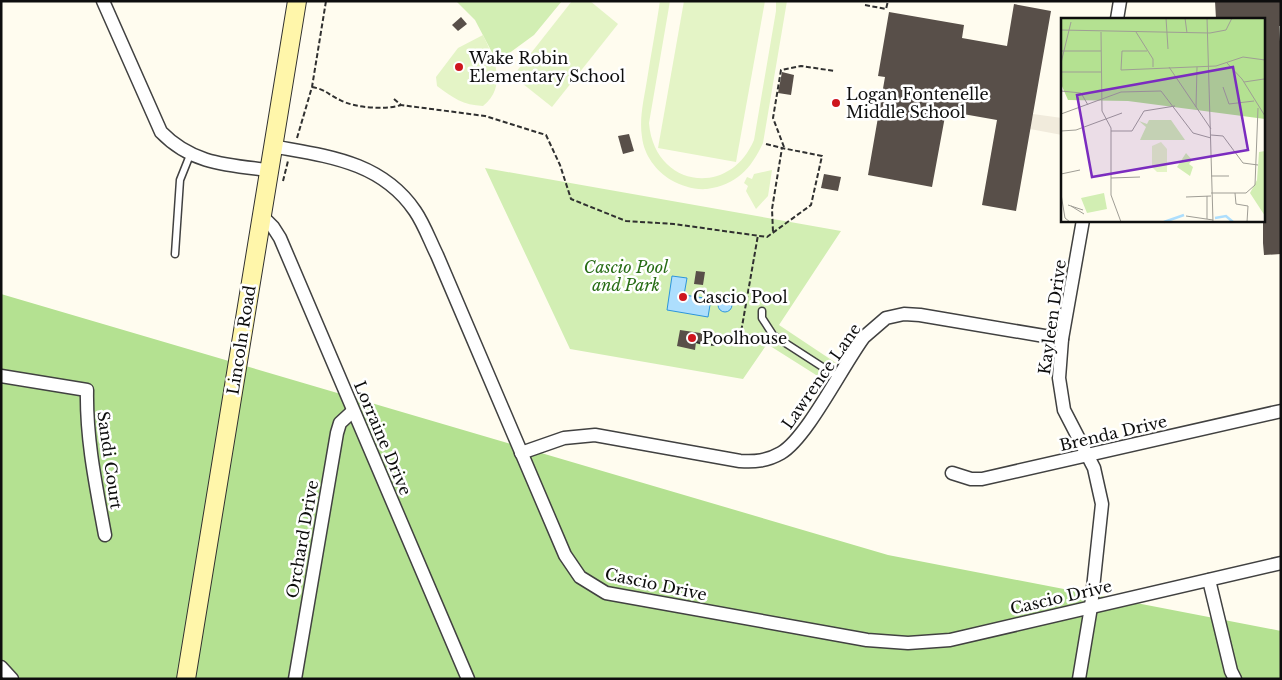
<svg xmlns="http://www.w3.org/2000/svg" width="1282" height="680" font-family="'Libre Baskerville',serif">
<style>
.green{fill:#d2eeb3}
.forest{fill:#b4e191}
.pitch{fill:#e4f4c6}
.plaza{fill:#f1ebdc}
.water{fill:#addefd;stroke:#2c95dc}
.building{fill:#584f49}
.lines{fill:none;stroke-linecap:round;stroke-linejoin:round}
.lane-casing{stroke:#414141;stroke-width:9}
.street-casing{stroke:#414141;stroke-width:15}
.secondary-casing{stroke:#303030;stroke-width:20}
.path{stroke:#303030;stroke-width:2;stroke-dasharray:5 2.5;stroke-linecap:butt}
.lane{stroke:#fff;stroke-width:6}
.street{stroke:#fff;stroke-width:12}
.secondary{stroke:#fff6aa;stroke-width:18}
.poi-dot{fill:#ce161e;stroke:#fff;stroke-width:2}
.labels{text-anchor:middle;dominant-baseline:central;stroke-width:5;stroke-linejoin:round;paint-order:stroke}
.poi-label{font-size:16px;fill:#0e0e0e;stroke:#fff;text-anchor:start}
.park-label{font-size:16px;font-style:italic;fill:#286d16;stroke:#fff}
.street-label{font-size:16px;fill:#0e0e0e;stroke:#fff}
.inset-river{fill:none;stroke:#addefd;stroke-width:2.5}
.inset-road{fill:none;stroke:#9f9d95;stroke-width:1}
.view{fill:#7b2cbf;fill-opacity:0.15;stroke:#7b2cbf;stroke-width:2.5}
.inset-edge{fill:none;stroke:#0e0e0e;stroke-width:2.5}
</style>
<rect width="100%" height="100%" fill="#fffcef"/>
<!-- green -->
<g class="green">
<path d="M456,1H562L534,35L497,62L475,20Z"/>
<path d="M485,168L841,231L779,325L836,363L824,380L767,344L743,379L570,349Z"/>
</g>
<!-- forest -->
<path class="forest" d="M1,294L888,555L1281,631V679H1Z"/>
<!-- pitch -->
<g class="pitch">
<path d="M572,1H590L618,24L552,107L513,76Z"/>
<path d="M660,1H670L649,123C654,187 729,199 754,140L776,11V1H787L763,143C751,169 736,185 707,189C694,190 682,186 671,180C656,171 644,155 642,137C639,118 644,99 647,80C651,54 656,28 660,1Z"/>
<path d="M684,1H765L736,162L658,148Z"/>
<path d="M483,35C494,58 508,86 483,106C463,105 453,98 437,86L436,77L458,48Z"/>
<path d="M772,170L768,196L756,209L746,191L748,186L744,183L747,177L752,179L754,174Z"/>
</g>
<!-- plaza -->
<path class="plaza" d="M1033,114L1062,118V135L1030,129Z"/>
<!-- water -->
<g class="water">
<path d="M672,276L687,278L684,295L711,299L708,317L667,310Z"/>
<circle cx="725" cy="305" r="7"/>
</g>
<!-- building -->
<g class="building">
<path d="M1215,1H1281V26H1279L1281,57V254L1264,255L1263,243V19H1216Z"/>
<path d="M1014,4L1051,11L1016,211L982,205L997,120L946,111L932,187L868,175L885,77L878,76L889,12L964,25L962,38L1007,46Z"/>
<path d="M461,17L467,24L458,31L452,25Z"/>
<path d="M782,72L794,75L791,95L778,93Z"/>
<path d="M629,134L634,151L623,154L618,136Z"/>
<path d="M824,174L841,177L838,191L821,188Z"/>
<path d="M696,271L705,272L703,285L694,284Z"/>
<path d="M680,330L707,334L706,344L696,342L695,350L677,346Z"/>
</g>
<g class="lines">
<defs>
<g id="lane">
<path d="M175,254L180,180L190,155"/>
<path d="M762,311V318L773,335L838,377"/>
</g>
<g id="street">
<path d="M103,1L161,132C192,164 227,165 268,170"/>
<path d="M1117,19L1120,1"/>
<path d="M272,146C326,156 381,161 415,211C424,224 430,241 437,255L565,555L580,577L606,593L867,640L908,643L950,640L1281,563"/>
<path d="M261,215L273,227L280,238L468,679"/>
<path d="M1,376L87,390C86,439 96,486 105,535"/>
<path d="M521,453L564,438L595,435L740,461C755,462 767,461 781,453C807,438 843,365 864,337L886,318L904,314L920,315L1062,339"/>
<path d="M952,473L971,479H982L1281,411"/>
<path d="M1209,580L1231,671L1235,679"/>
<path d="M1,667L12,679"/>
<path d="M295,679L337,433L340,423L353,411"/>
<path d="M1079,679L1091,607L1102,504L1094,468L1064,410L1059,378L1062,339L1083,220"/>
</g>
<path id="secondary" d="M186,679L297,1"/>
</defs>
<!-- lane casing -->
<use href="#lane" class="lane-casing"/>
<!-- street casing -->
<use href="#street" class="street-casing"/>
<!-- secondary casing -->
<use href="#secondary" class="secondary-casing"/>
<!-- path -->
<g class="path">
<path d="M865,5L886,9L888,1"/>
<path d="M312,87C327,90 327,94 340,100C354,108 386,110 401,105"/>
<path d="M394,99L401,105L485,116L546,135L560,165L571,199L626,221L674,224L767,237L811,205L822,156L782,148L772,209L773,232"/>
<path d="M297,138L312,87L326,1"/>
<path d="M766,144L782,148"/>
<path d="M784,147L773,118L781,70L801,66L835,71"/>
<path d="M283,181L288,161"/>
<path d="M740,338L758,235"/>
<path d="M696,342C725,352 736,331 764,336"/>
</g>
<!-- lane -->
<use href="#lane" class="lane"/>
<!-- street -->
<use href="#street" class="street"/>
<!-- secondary -->
<use href="#secondary" class="secondary"/>
</g>
<!-- markers -->
<g class="poi-dot">
<circle cx="459" cy="67" r="5"/>
<circle cx="836" cy="103" r="5"/>
<circle cx="683" cy="297" r="5"/>
<circle cx="692" cy="338" r="5"/>
</g>
<g class="labels">
<!-- poi labels -->
<g class="poi-label">
<text x="469" y="58">Wake Robin<tspan x="469" dy="18">Elementary School</tspan></text>
<text x="846" y="94">Logan Fontenelle<tspan x="846" dy="18">Middle School</tspan></text>
<text x="693" y="297">Cascio Pool</text>
<text x="702" y="338">Poolhouse</text>
</g>
<!-- park labels -->
<g class="park-label">
<text x="626" y="267">Cascio Pool<tspan x="626" dy="18">and Park</tspan></text>
</g>
<!-- street labels -->
<g class="street-label">
<text transform="translate(1052 317) rotate(-82)">Kayleen Drive</text>
<text transform="translate(241 340) rotate(-81)">Lincoln Road</text>
<text transform="translate(821 376) rotate(-55)">Lawrence Lane</text>
<text transform="translate(1113 433) rotate(-13)">Brenda Drive</text>
<text transform="translate(383 438) rotate(67)">Lorraine Drive</text>
<text transform="translate(110 460) rotate(82)">Sandi Court</text>
<text transform="translate(302 539) rotate(-80)">Orchard Drive</text>
<text transform="translate(656 584) rotate(12)">Cascio Drive</text>
<text transform="translate(1061 597) rotate(-13)">Cascio Drive</text>
</g>
</g>
<!-- overview -->
<g transform="translate(1061 18)">
<rect width="204" height="204" fill="#fffcef"/>
<path d="M88,102H110L124,122H79L85,109L78,103L86,106ZM204,133V198L189,175L196,162L198,134ZM125,135L131,142L128,146L132,149L129,158L116,149ZM43,175L46,191L26,195L20,180Z" fill="#d2eeb3"/>
<path d="M0,0H204V101L67,83L7,82L0,66Z" fill="#b4e191"/>
<path d="M100,124L106,131V154H96L91,149V128Z" fill="#e4f4c6"/>
<path class="inset-river" d="M154,200L165,198L172,204M103,204L123,197"/>
<path class="inset-road" d="M105,0L107,31M124,0L126,15M146,0L152,204M0,12L149,15M40,14L41,93L50,110V177L60,204M75,14L92,41V49M149,15L165,12L171,0M0,33H40M86,33H61L60,52L155,48L182,39L204,42M0,45L10,4M166,45L181,61L204,98M108,49L150,111M0,54H41M183,64L203,61M162,69L168,86L193,83M0,73L20,75L27,87M135,89L136,49M0,96L60,74L100,73L132,115L150,120M0,113L15,112L61,95M50,113H71L83,93L114,88M150,117L162,118L182,145L197,147M0,156L19,152M150,158H168M50,160L79,159M150,175H185L194,167L197,90M174,175L175,186L187,188L186,204M0,176L4,200L9,204M146,178V201M125,179L150,178M7,187L22,192M10,188L23,196M125,198L152,202"/>
<path class="view" d="M172,49L187,132L31,159L16,77Z"/>
<rect width="204" height="204" class="inset-edge"/>
</g>
<!-- border -->
<rect width="1282" height="680" fill="none" stroke="#0e0e0e" stroke-width="5"/>
</svg>
